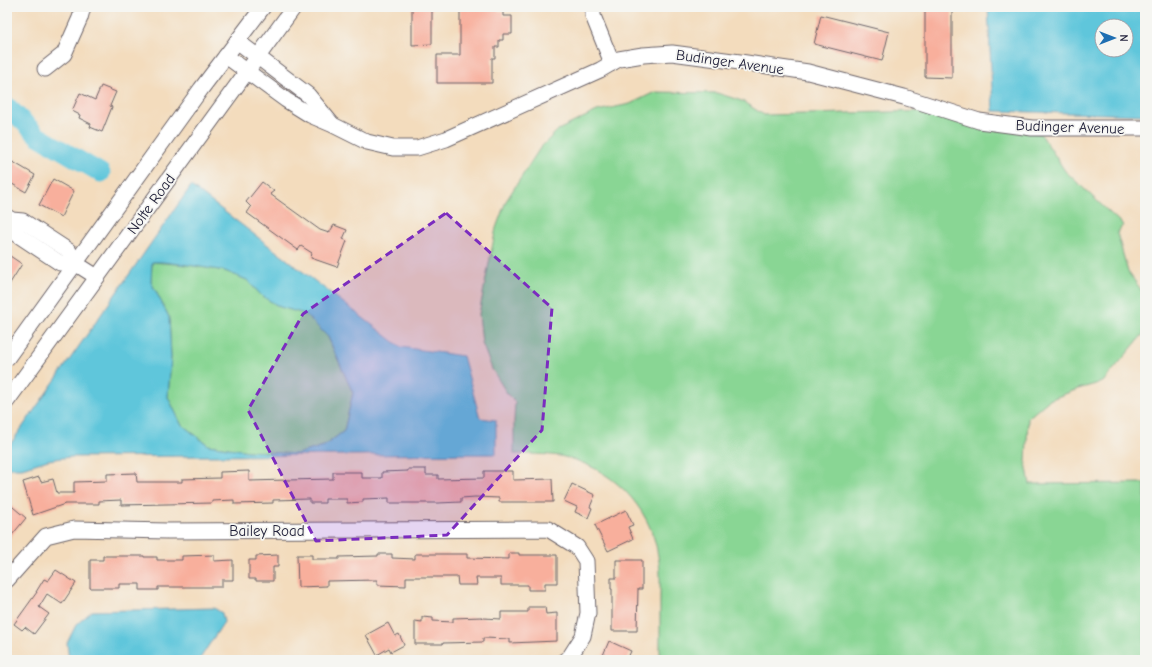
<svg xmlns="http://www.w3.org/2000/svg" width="1152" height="667" font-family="'Comic Neue',sans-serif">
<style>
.green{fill:#89d694;stroke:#567c68}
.water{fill:#5ec6db;stroke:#40748b;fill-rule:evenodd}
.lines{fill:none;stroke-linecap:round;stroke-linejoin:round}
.river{stroke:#5ec6db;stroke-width:19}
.building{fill:#f8af9c}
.minor-casing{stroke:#6b6368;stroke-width:17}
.minor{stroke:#fff;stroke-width:15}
.marked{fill:#7b2cbf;fill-opacity:0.2;stroke:#7b2cbf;stroke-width:3;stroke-dasharray:8 5;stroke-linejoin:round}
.labels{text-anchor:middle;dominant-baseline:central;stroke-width:3.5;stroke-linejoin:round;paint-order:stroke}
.street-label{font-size:15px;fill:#22223b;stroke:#f6f6f2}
</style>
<rect width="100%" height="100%" fill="#f6f6f2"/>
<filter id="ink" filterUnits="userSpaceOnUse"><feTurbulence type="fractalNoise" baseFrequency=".025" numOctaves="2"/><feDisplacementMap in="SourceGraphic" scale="8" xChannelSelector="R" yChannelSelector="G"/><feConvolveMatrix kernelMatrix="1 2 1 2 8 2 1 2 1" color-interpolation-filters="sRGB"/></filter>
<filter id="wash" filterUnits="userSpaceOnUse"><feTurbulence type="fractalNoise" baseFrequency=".012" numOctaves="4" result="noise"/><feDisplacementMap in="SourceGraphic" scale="16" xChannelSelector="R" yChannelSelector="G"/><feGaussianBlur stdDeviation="0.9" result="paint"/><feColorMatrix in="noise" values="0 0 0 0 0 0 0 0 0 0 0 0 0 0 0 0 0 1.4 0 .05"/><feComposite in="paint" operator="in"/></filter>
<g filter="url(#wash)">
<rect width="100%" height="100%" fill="#f3dcbd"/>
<!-- green -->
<g class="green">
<path d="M655,92L717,93L742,101L764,115L932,111L1041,134L1065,171L1123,225L1117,233L1128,272L1145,295L1144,333L1103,382L1078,389L1049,400L1028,418L1026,463L1030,484L1145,483V660H660C660,640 660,619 660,599C660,585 661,571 658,556C651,506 610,466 560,456C545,454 530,454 514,454V422L515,402L508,395L492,369L482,343L479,314L496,228L506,201L540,148L558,130L597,111L630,104Z"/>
<path d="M152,262L188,265L225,271L247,280L262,296L280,307L305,314L328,337L353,393L344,431L324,446L297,454L248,451L208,445L181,424L168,397L171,357L169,317L151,282Z"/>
</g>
<!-- water -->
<g class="water">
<path d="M988,7H1145V115L993,111ZM1102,26H1126V50H1102Z"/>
<path d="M191,186L401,347L463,356L480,418L496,420V454L70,457L48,460L22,468H7V449ZM152,262H162L188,265L225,271L247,280L262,296L280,307L305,314L328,337L353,393L344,431L324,446L297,454L248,451L208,445L181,424L168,397L171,357L169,317L151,282Z"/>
<path d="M214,608L222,613L224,622L199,660H69L67,643L76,625L92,611Z"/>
</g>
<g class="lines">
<!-- river -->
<path class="river" d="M7,106L38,136L101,173"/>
</g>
<g id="blocks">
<!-- building -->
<g class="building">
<path d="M412,7H432V44L412,45Z"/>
<path d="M460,7H498V11H503V16H512V34H503V40H499V47H495V58H492V83H437V55H460Z"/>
<path d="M925,7H952V78L925,77Z"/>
<path d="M821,15L889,32L882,61L814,44Z"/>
<path d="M101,86L116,92L110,106L112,107L102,132L90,127L91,124L79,118L80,115L72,111L80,93L95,100Z"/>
<path d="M13,162L35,175L26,192L7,181V173Z"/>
<path d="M53,179L74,191L61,217L39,205Z"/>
<path d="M262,182L274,191L270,194L320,230L329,233L334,225L347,230L343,239L347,241L337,267L311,258L312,253L301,246L298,250L247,213L251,207L246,202Z"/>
<path d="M7,254L22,264L7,288Z"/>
<path d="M408,469H426V475H438V479L484,478V471H513V480L552,479L553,502H499V498L475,497L461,498V502L438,503H389V498L363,499V502L347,503V499H325V503H310V499L273,500V503L234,504V500L212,501V503L121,505V500L99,501V504H65L33,515L23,482L39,477L41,482L53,479L57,493H74V482L107,481V474L136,473L137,482H182V479L220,478V472L249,471V481L287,480L333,479V472H362V478H382V472L408,471Z"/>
<path d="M572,484L595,495L590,507L592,508L588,518L575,512L577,507L564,501Z"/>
<path d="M7,502L26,518L7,541Z"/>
<path d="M626,510L633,525L628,527L633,539L608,551L595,525Z"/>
<path d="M509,553H519V555H557V583H545V590H528V585H501V578H476L477,585H458L457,577H406V586L377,585V580L327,581V586L298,587L297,555H312V559H339V557L378,556V554H392V558L415,559V554H467V558L509,559Z"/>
<path d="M214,555V561L233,560V580H222V587H158V590H140V584H119V588H90V560H103V556H144V557H157V560H182V556Z"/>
<path d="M278,555V567H273V581H256V579H249V560H256V556Z"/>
<path d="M616,560H642V589H638L637,631H612V589H611V578H616Z"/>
<path d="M56,570L76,583L62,604L47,594L39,607L49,614L34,634L25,627L22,630L14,624L37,592H36L44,579L48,581Z"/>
<path d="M528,607H545L546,614L557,613V641L510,643V639L483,638V642L443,643V644H415V621L422,622V617L433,618V621L453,622V618L482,617L483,618L501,619V612H528Z"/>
<path d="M388,623L395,636L399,634L404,645L391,652L389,648L377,655L366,635Z"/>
<path d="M609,641L631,651L627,660H601Z"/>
</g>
</g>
</g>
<g filter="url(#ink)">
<use href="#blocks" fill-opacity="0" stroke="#6b6368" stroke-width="1"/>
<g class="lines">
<defs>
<g id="minor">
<path d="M593,7V16L612,63"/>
<path d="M237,41L308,95L331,123"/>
<path d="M226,56L286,100L310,115L331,124L367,142L393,148H417L446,139L600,70L619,59L643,55L672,53L740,62L808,72L904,97L979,121L1032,128H1145"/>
<path d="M45,69L64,54L80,18L83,7"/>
<path d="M7,217L12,220L23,221L69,251L75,263"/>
<path d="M12,220L18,235L60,263H75L97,277"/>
<path d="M7,358L201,89L263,7"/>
<path d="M7,401L294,7"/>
<path d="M7,580L46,536L74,529L167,531L548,529L577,547L586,561L588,613L583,636L569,658L565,660"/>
</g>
</defs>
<!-- minor casing -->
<use href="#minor" class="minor-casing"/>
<!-- minor -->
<use href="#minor" class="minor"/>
</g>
</g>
<!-- marked area -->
<path class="marked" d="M446,213L552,308L542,430L447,535L316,541L248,410L303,314Z"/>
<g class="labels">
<!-- street labels -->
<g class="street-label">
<text transform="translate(730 62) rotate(8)">Budinger Avenue</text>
<text transform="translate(1070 127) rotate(2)">Budinger Avenue</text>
<text transform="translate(151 204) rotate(-54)">Nolte Road</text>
<text x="267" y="531">Bailey Road</text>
</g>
</g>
<!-- margin -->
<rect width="1152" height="667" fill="none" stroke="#f6f6f2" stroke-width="24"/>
<!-- north arrow -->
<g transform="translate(1114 38) rotate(90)"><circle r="19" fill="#f6f6f2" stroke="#a1a1a9"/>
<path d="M0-3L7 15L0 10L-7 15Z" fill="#1f6fb2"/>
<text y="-6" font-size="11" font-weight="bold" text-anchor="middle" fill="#22223b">N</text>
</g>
</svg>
